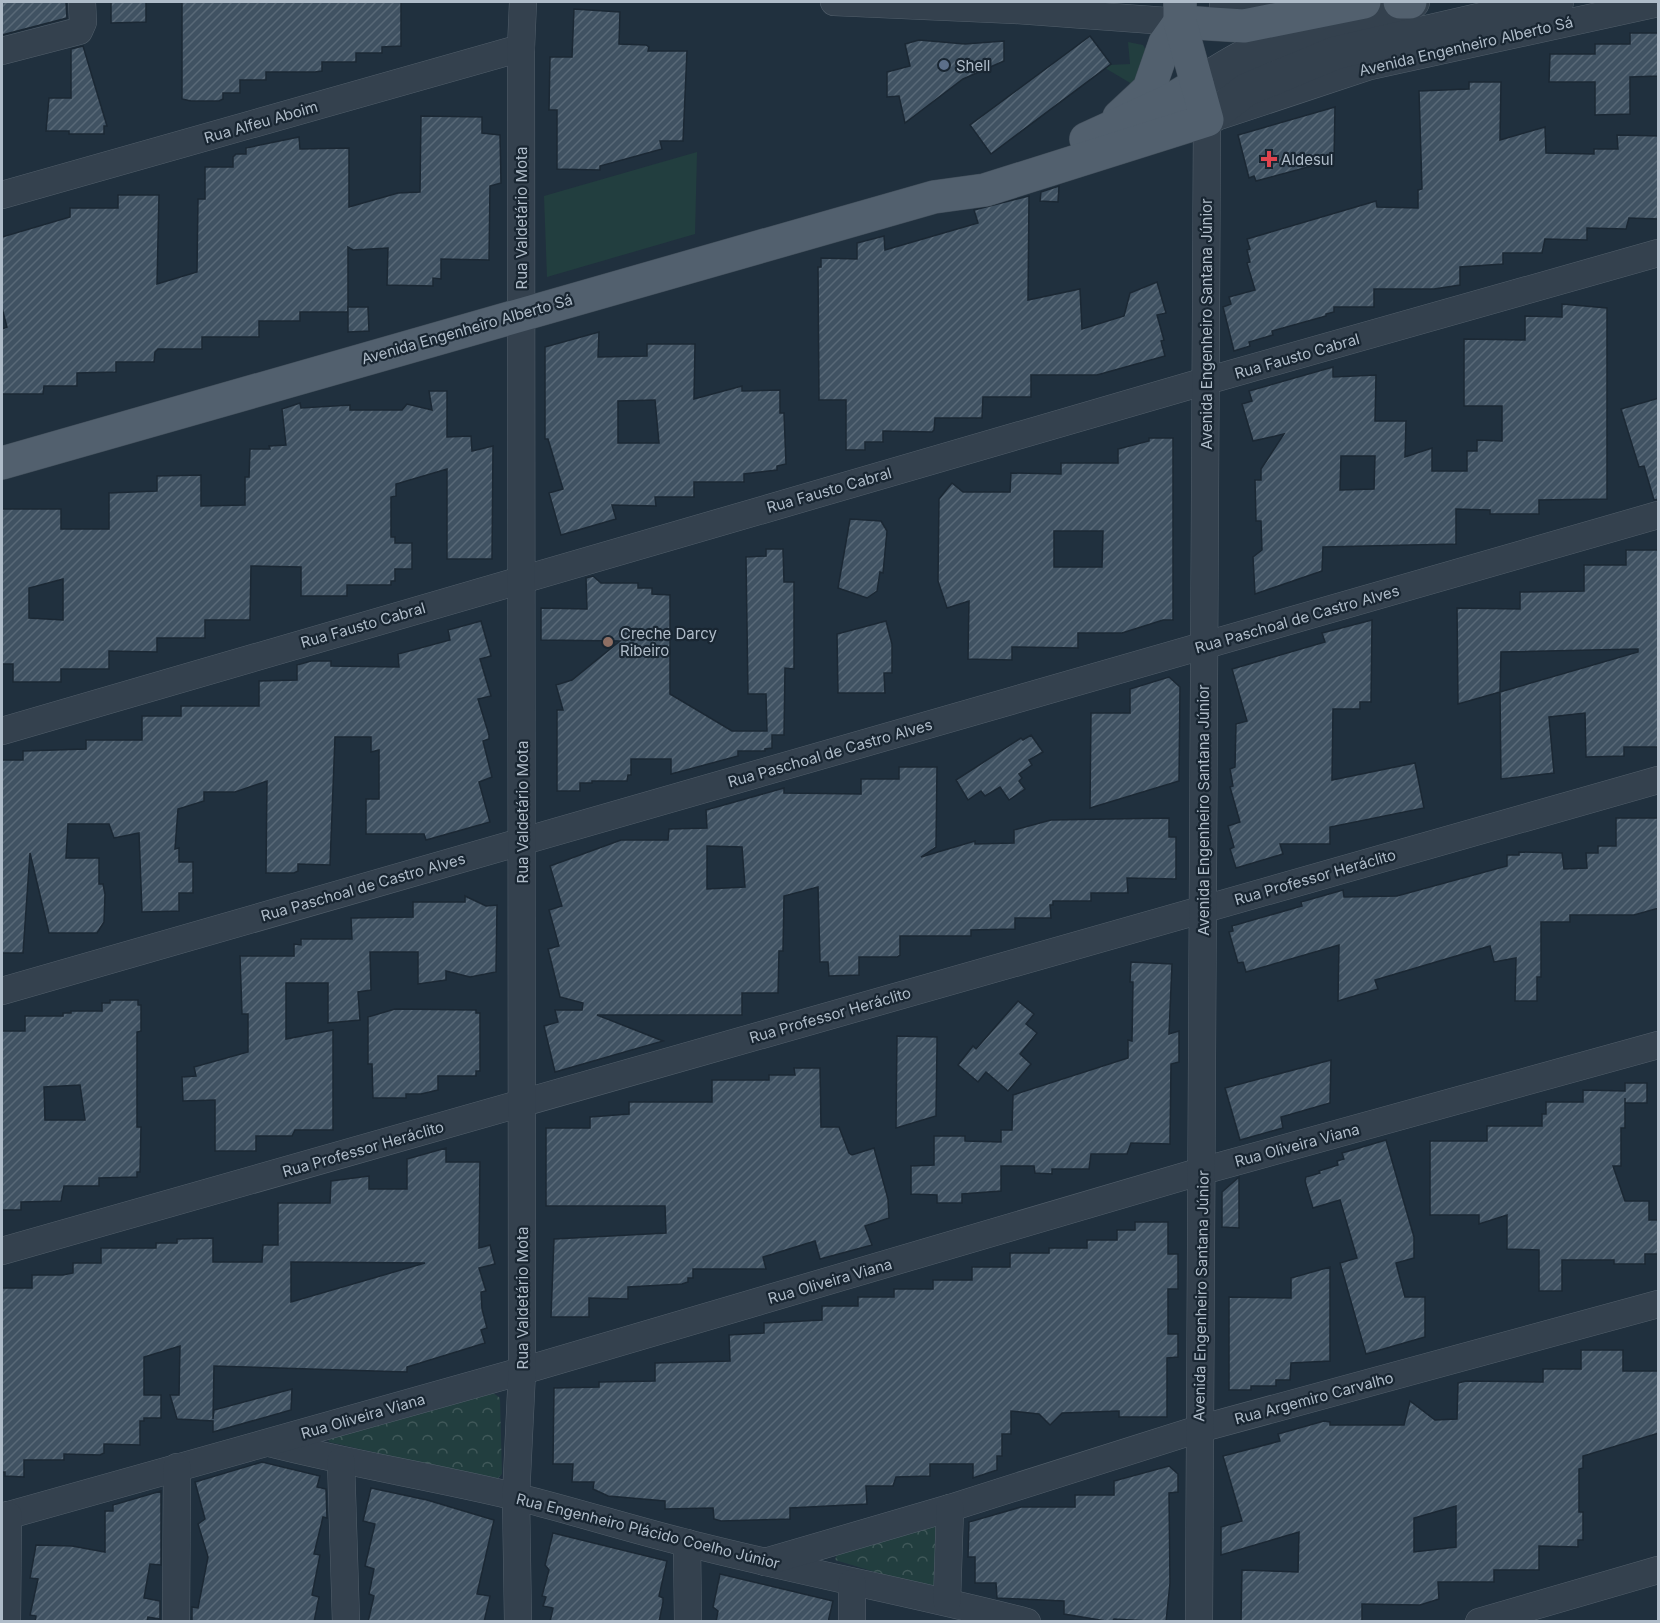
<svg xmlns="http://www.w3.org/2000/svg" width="1660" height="1623" font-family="Inter,sans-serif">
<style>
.green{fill:#223e3f}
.park{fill:url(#park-crowns)}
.building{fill:url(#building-hatch);stroke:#1b2834;stroke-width:1.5;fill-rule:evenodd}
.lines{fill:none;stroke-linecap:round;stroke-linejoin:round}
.minor-casing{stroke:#525f6b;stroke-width:28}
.tertiary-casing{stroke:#525f6b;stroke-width:34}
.primary-casing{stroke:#404d59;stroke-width:34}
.minor{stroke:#34414e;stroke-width:27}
.tertiary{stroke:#34414e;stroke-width:33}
.primary{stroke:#52606e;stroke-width:33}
.service-dot{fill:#5c6f8a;stroke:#192632;stroke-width:2}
.health-dot{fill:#e0444e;stroke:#192632;stroke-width:2}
.education-dot{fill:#8d6e63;stroke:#192632;stroke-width:2}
.labels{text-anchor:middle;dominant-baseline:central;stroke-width:4.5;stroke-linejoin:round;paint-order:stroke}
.street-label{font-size:15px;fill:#afbcc9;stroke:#192632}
.poi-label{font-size:15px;fill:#afbcc9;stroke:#192632;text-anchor:start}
</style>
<defs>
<pattern id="park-crowns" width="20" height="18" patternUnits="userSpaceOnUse" patternTransform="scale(1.5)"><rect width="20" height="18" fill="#223e3f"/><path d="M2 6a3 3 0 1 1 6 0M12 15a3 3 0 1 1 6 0" fill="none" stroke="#405859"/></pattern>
<pattern id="building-hatch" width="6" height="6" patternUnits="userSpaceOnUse" patternTransform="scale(1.5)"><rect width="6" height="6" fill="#405262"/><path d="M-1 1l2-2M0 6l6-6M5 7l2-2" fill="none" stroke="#596977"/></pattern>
</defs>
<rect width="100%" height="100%" fill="#20303e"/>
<!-- green -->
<g class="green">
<path d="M1128,42L1143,45L1147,52L1142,69L1132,84L1105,68L1109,65L1130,64Z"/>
<path d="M697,152L695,234L547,277L544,196Z"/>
</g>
<!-- park -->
<g class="park">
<path d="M492,1392L500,1398L502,1474L496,1480L329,1442L328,1438Z"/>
<path d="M934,1526L937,1528L941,1580L932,1589L835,1560L837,1554Z"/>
</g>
<!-- building -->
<g class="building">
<path d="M2,2H66L67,18L2,35Z"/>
<path d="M111,2H146V22L111,23Z"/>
<path d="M182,2H401V46L382,47V53H356V62H322V71L315,72H266V80H240V93H223V99L219,101H191L182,99Z"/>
<path d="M574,9L620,12L619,44L646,45L649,47L648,51H687L683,141H660L662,149L600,166V170L557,169V110H549L550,57H572Z"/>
<path d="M1630,33H1659V76L1630,77V114L1595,115V82H1549L1550,54H1595V44H1630Z"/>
<path d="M1090,36L1111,64L991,154L970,125Z"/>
<path d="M919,40L965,44L1004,41V61L963,79L905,123L899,96L887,97V72L910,66L905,44Z"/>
<path d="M83,46L107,126H104V134H69V131H46L49,98H71V49Z"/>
<path d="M1469,82H1501L1500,140L1545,127L1546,153L1594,154V149H1618L1617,135L1659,136V219L1629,218L1626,229L1587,228V240L1545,239L1542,253H1503V264L1460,267V285L1434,289H1374V307H1334V312L1326,314V316L1272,331L1273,335L1249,342L1250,346L1234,351L1223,307L1231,304L1229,297L1255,290L1247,263L1250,262L1247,250L1250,249L1247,239L1376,201L1377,207L1418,208V190L1422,189L1419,91L1469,89Z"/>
<path d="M1335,107L1334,160L1256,181L1254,176L1249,178L1238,135Z"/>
<path d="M421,116L482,117V133L500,135L501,183L490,186L489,260L441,259V279L433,278V286L387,285L388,248L353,250L348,247V312H300V321H259V337H202V349H158L155,352L154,362H116V372L77,373V386H44L43,394H2V329L7,327L2,308V237L70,217V208H118V195H159L157,284L197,272L198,199H205V167H233V157L236,154H246V148L299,137L300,149L349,148V207L398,193L420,192Z"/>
<path d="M1059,186L1058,202L1040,201L1041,192Z"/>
<path d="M1029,196L1028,300L1080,289L1082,329L1124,316L1130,293L1157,282L1166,313L1157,315L1164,340L1161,341L1165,356L1097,375H1031V397H983L982,418H935L934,430L932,432L883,431V442H865V450H846V400H819L818,267H821V258L857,259V243L884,236L885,250L978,223L974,210Z"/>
<path d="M1562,304L1607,308V499L1539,500V514H1490V510L1456,509V544L1323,547L1322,571L1255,594L1253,557L1262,550L1261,521H1256L1255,480H1261V469L1284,434L1253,441L1242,404L1252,401L1249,391L1333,367V377L1376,375L1375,421H1406L1405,457L1432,448V471H1467V451H1477V440L1502,441V406H1464V339L1525,340V316L1562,317ZM1341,456H1375L1374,489L1340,490Z"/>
<path d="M348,307H368L369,331L348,332Z"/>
<path d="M599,332L598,357L647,356V344H695L694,399L742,386V391L780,390V413H784L786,464L777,466V470L744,474V482H694V497H655L656,506L612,505L616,519L561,535L549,493L563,489L548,439H545V347ZM655,400L659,443H618V401Z"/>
<path d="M429,391H447V437L471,436L472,451L493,446L492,559H447V469L396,484V496L391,497V537H395V543H412V569H395V581H391V585H347V596H301V567L251,566L250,620H205V638H157V652L109,651V669H61V682H13V664H2V509H61V529H109V493L157,491V476L201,475V506L245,505V477H249L250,449H270L269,446L286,445L282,409L300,403L301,408L350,405V410H402L407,404L432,410ZM63,579V620L29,618V588Z"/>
<path d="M1659,398V499L1654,500L1644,466L1639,467L1621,409Z"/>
<path d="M1149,438H1173V620H1163L1122,633H1078V648L1012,647V660L968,659L969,601L947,608L938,581L939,499L952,483L963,492H1010L1011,473L1061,474V463H1118V449L1149,441ZM1054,531H1103L1102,567H1054Z"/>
<path d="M850,519L881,521L887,531L883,573L880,572L877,591L867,598L838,588Z"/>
<path d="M766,549H783L784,582H794V669L785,668L784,735H772V748L765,749V751H738V756L671,774V759H631V775H628L627,781H592V783H580V791H557V710H563L556,685L572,680L620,641L541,640V608L587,609L586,578L593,576L601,583H638V588H652V594L670,595V694L732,731H767L766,694H748L746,557L766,556Z"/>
<path d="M1626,550H1659V747H1624V756L1586,757L1585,713L1549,717L1554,773L1501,779L1500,692L1458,704L1457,608L1520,609V592L1584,591V565H1626ZM1638,649V652L1500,692L1501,652Z"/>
<path d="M1372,620L1371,702H1360V709H1333L1332,780L1415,763L1424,808L1330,827V844H1280L1283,854L1236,868L1230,849L1234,847L1228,826L1240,822L1230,787L1233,786L1230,769L1235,767L1236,724L1247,721L1232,669L1325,642L1322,633Z"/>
<path d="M481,621L491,656L480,659L491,696L478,699L489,735V739L483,741L492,777L479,782L490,822L426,840L424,834H366V799H379V750L371,752V737H335L330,865L298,864V871L294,873H266L267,781L235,792H204V801L178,809L175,849L179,848V862H193V893H179V911L142,912L139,833L114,838L109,824H68L66,858H99V884H103L105,894L104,922L97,933H49L30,853L23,953H2V760H23V751L86,749V740H142V716H181V706H259V681L297,680V665L311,661H331V666L399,667L398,654L450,640L448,630Z"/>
<path d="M886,621L892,644V673H884L885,693H838L837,634Z"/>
<path d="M1169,677L1180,687L1179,781L1090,808L1091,713H1130V689Z"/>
<path d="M1031,735L1043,752L1029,760L1032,765L1019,774L1022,778L1019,781L1025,789L1009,800L1000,787L985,796L981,791L968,800L956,780L1021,738L1023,740Z"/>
<path d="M899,767H937L936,847L921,857L975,841V844L1014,843V830L1051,820L1169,818V837H1176V879L1127,878L1128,893H1091V901H1053V905H1050L1051,918H1015V929L971,930V936H900V955L897,957H859V975L829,976L828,962H820L818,887L784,896L783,951H779L778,993H742V1015H597L663,1041L555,1072L544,1026L558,1022L555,1010H582L583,1003L560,997L548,949L559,946L549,910L562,906L550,866L621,840H668L669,829L707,828L706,810L784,788V793L861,794V779H899ZM707,846L742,847L745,887L707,889Z"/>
<path d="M1616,818H1659V908L1634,915H1570V922H1541V977H1537V1001H1515L1516,958L1494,962L1490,946L1375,980L1378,989L1338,1001L1339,945L1246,972L1243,962L1238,963L1229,932L1233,931L1232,926L1302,906L1301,902L1343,890L1344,897L1397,896L1507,866V855H1519V852L1562,853L1564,869L1587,868L1586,853H1598V846H1616Z"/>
<path d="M465,896L486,906L497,905L496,972L470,977L446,971V980L418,984V952H370L371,990L358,992L360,1020L328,1023V983H286V1039L333,1030V1130H295L292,1136H256V1151H215V1100L183,1101L182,1077L196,1076L194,1067L248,1052V1014H242L240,956H294V944L301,945V939H352L351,918L413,917V902H465Z"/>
<path d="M1131,962L1172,964L1169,1034L1179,1031V1062L1171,1064L1170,1144L1131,1143L1127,1154H1091L1089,1169H1052V1174L1035,1173L1034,1166H1001V1191L962,1194V1203H937V1195L911,1194V1166L934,1165V1136H965V1141L1001,1142V1130H1012L1013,1095L1128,1058V1040L1132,1041L1133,982H1130Z"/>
<path d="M110,1000H138V1005H141V1031L137,1032V1127H141L140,1172H137V1177L99,1178V1186H64L61,1201L21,1202V1210H2V1031H25V1016H63V1013H71V1011H102V1003H110ZM80,1085L85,1120H45L44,1087Z"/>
<path d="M1018,1001L1034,1014L1026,1024L1037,1033L1020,1054L1031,1064L1008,1091L986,1072L978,1082L958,1065L973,1046L976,1049Z"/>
<path d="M395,1009L476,1010V1013H480V1071H476V1076H438V1090L421,1094H406V1098H373L372,1064H368V1017Z"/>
<path d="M897,1036L937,1037V1046L936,1116L896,1128Z"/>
<path d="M1331,1060L1330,1103L1281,1117L1283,1128L1240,1140L1225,1088Z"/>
<path d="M794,1068H820L821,1127H839L849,1153L852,1155L874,1148L888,1199L889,1218L865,1226L872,1245L820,1259L815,1241L763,1257L766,1269H693V1278H688V1282L682,1284L628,1287V1299L589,1298V1317H551L554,1239L666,1233L665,1206H546V1128H590V1117L629,1114V1102H712V1080H769V1075H795Z"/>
<path d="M1625,1083H1647V1103H1625V1098V1128H1621V1166H1613L1625,1201H1649V1220H1659V1254H1645V1264H1614V1260H1562V1291H1539V1250L1507,1249V1215L1479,1224V1215H1430V1141H1487V1126H1542V1114H1546V1102H1583V1090L1625,1091Z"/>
<path d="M1386,1140L1414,1237V1258L1396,1263L1405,1297H1425V1337L1366,1354L1340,1263L1357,1258L1340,1200L1313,1208L1305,1181L1306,1177L1320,1173L1319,1171L1338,1165L1337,1161L1344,1159L1342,1153Z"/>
<path d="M446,1148V1162H480L479,1248L490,1245L495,1264L479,1268L486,1291L481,1292L482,1309L487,1328L481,1330L485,1343L407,1367V1372L214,1366L213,1419L214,1410L292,1389L291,1410L213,1432V1421L177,1419L170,1395H179L180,1346L144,1357V1395H161V1418H144V1421H140V1445L104,1444V1453L100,1455L64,1454V1460H24V1477L5,1476V1472H2V1288H32V1275H63L73,1273V1263H101V1248H156V1243H177V1239L213,1238V1262H262L263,1245H278V1203H330L331,1181L369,1176V1189H407V1159ZM291,1262L425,1263L291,1302Z"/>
<path d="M1239,1177V1228L1222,1227V1192Z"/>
<path d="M1135,1222H1168V1254H1178V1289H1168V1334H1178V1357L1167,1358V1417H1119V1411L1062,1413L1050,1425L1039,1414L1011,1411V1434H1002V1456H997V1470L973,1478V1464H930V1476L896,1477L893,1486H866L867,1504L790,1508V1519L721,1521L714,1519L713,1508L665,1509V1501L608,1496L593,1489L594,1482H572L573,1464H553L554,1388L599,1387V1382L655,1381V1363L730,1361L729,1335L764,1333V1323L822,1320V1306H858V1297H894V1289H933V1280H972V1267H1010V1253H1049V1248H1087V1240H1117V1230H1135Z"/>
<path d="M1330,1267V1361L1291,1363L1290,1380H1276V1386H1251V1390H1229V1297L1291,1298V1278Z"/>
<path d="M1581,1350H1623V1371H1659V1433L1583,1456V1468L1579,1469V1512H1583V1540H1578V1547L1539,1546V1570H1494V1582H1438L1439,1599L1420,1605L1362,1604V1622H1241L1242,1570L1298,1572L1299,1532L1221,1555V1527L1242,1521L1223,1456L1280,1441L1278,1434L1324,1421L1330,1422V1425H1404L1410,1401L1435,1420L1457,1419L1458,1383L1466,1381L1543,1382V1369H1581ZM1456,1506V1547L1414,1552V1518Z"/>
<path d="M262,1462L320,1476L317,1487L326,1489L327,1518L323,1517L314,1554L320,1555L312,1595L319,1597L314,1622H192V1607L198,1608L208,1557L198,1524L205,1519L195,1482Z"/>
<path d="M1169,1466L1178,1474V1492L1169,1493L1170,1583L1166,1622L1114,1619L1112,1622L1064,1614V1601L997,1598L996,1583H975V1557H968L969,1522L1021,1507H1075V1495H1114V1481Z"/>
<path d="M371,1488L427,1500L494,1520L477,1594L490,1596L484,1622H368L374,1596L369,1594L374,1569L365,1566L375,1524L363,1521Z"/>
<path d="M161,1491V1565L150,1564L144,1598L160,1601V1619L148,1617L147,1622H35L36,1616L30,1615L38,1579L30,1578L36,1545L72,1546L105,1552V1511H113V1505Z"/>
<path d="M553,1533L667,1561L659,1596L663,1598V1602L659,1622H550L553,1608L543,1606L546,1597L542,1596L549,1570L545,1565Z"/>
<path d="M720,1574L833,1601L828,1622H716L718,1611L713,1607Z"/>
</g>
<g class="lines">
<defs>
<g id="minor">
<path d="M834,2L1015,10L1180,22"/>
<path d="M1223,5L1243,11L1266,10"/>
<path d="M2,51L79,31L83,22L82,2"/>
<path d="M2,195L521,48"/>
<path d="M2,731L1206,381L1658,253"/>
<path d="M2,991L1658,515"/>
<path d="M2,1251L1658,780"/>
<path d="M269,1443C351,1464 435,1477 517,1497C574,1511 630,1529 687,1543C800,1572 914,1593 1027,1622"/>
<path d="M341,1461L346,1622"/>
<path d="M2,1517L522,1371L1202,1171L1658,1045"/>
<path d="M687,1543L688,1622"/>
<path d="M765,1562L950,1508L1199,1429L1658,1304"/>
<path d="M947,1601L950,1508"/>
<path d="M7,1622L8,1515"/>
<path d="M176,1622L177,1467"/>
<path d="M518,1622L516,1497L522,1371L521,48L523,2"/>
<path d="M852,1622V1583"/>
<path d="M1199,1622L1207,120L1370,66L1658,3"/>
<path d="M1479,1622L1658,1570"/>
</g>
<g id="tertiary">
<path d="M1197,84C1213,75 1229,64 1245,56C1297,31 1357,14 1413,2"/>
<path d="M1207,120L1246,90L1335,53L1557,2"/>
</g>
<g id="primary">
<path d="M1400,2H1410"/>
<path d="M1180,22L1244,26L1364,2"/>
<path d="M1119,117L1149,89L1165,43L1180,22"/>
<path d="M1086,139L1169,101L1197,84"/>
<path d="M2,463L934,197L985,190L1207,120L1180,22V2"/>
</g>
</defs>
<!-- minor casing -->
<use href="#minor" class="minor-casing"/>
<!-- tertiary casing -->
<use href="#tertiary" class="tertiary-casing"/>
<!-- primary casing -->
<use href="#primary" class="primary-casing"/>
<!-- minor -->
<use href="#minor" class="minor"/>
<!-- tertiary -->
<use href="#tertiary" class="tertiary"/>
<!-- primary -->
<use href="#primary" class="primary"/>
</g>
<!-- markers -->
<circle class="service-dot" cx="944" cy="65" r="6"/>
<path class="health-dot" d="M1266 150h6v6h6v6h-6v6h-6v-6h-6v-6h6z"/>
<circle class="education-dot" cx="608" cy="642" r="6"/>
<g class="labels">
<!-- street labels -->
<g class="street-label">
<text transform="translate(1466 46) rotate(-13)">Avenida Engenheiro Alberto Sá</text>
<text transform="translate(261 122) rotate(-16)">Rua Alfeu Aboim</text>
<text transform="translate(521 218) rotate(-90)">Rua Valdetário Mota</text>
<text transform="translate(1206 324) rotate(-90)">Avenida Engenheiro Santana Júnior</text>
<text transform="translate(467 329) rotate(-16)">Avenida Engenheiro Alberto Sá</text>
<text transform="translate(1297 356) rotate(-16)">Rua Fausto Cabral</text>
<text transform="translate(829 490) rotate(-16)">Rua Fausto Cabral</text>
<text transform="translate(1297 619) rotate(-16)">Rua Paschoal de Castro Alves</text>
<text transform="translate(363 625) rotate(-16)">Rua Fausto Cabral</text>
<text transform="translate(830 753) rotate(-16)">Rua Paschoal de Castro Alves</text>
<text transform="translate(1203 810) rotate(-90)">Avenida Engenheiro Santana Júnior</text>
<text transform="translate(522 812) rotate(-90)">Rua Valdetário Mota</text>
<text transform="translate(1315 877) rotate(-16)">Rua Professor Heráclito</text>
<text transform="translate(363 887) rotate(-16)">Rua Paschoal de Castro Alves</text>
<text transform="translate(830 1015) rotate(-16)">Rua Professor Heráclito</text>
<text transform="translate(1297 1145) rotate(-15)">Rua Oliveira Viana</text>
<text transform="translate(363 1149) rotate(-16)">Rua Professor Heráclito</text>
<text transform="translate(830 1281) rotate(-16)">Rua Oliveira Viana</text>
<text transform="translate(1201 1296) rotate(-89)">Avenida Engenheiro Santana Júnior</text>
<text transform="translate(522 1298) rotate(-90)">Rua Valdetário Mota</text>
<text transform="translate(1314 1398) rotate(-15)">Rua Argemiro Carvalho</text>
<text transform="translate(363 1416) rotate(-16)">Rua Oliveira Viana</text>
<text transform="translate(648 1531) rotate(14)">Rua Engenheiro Plácido Coelho Júnior</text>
</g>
<!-- poi labels -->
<g class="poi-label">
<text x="956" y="65">Shell</text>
<text x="1281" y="159">Aldesul</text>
<text x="620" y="633">Creche Darcy<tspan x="620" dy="17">Ribeiro</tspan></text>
</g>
</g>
<!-- border -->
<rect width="1660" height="1623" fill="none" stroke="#afbcc9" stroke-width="6"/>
</svg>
